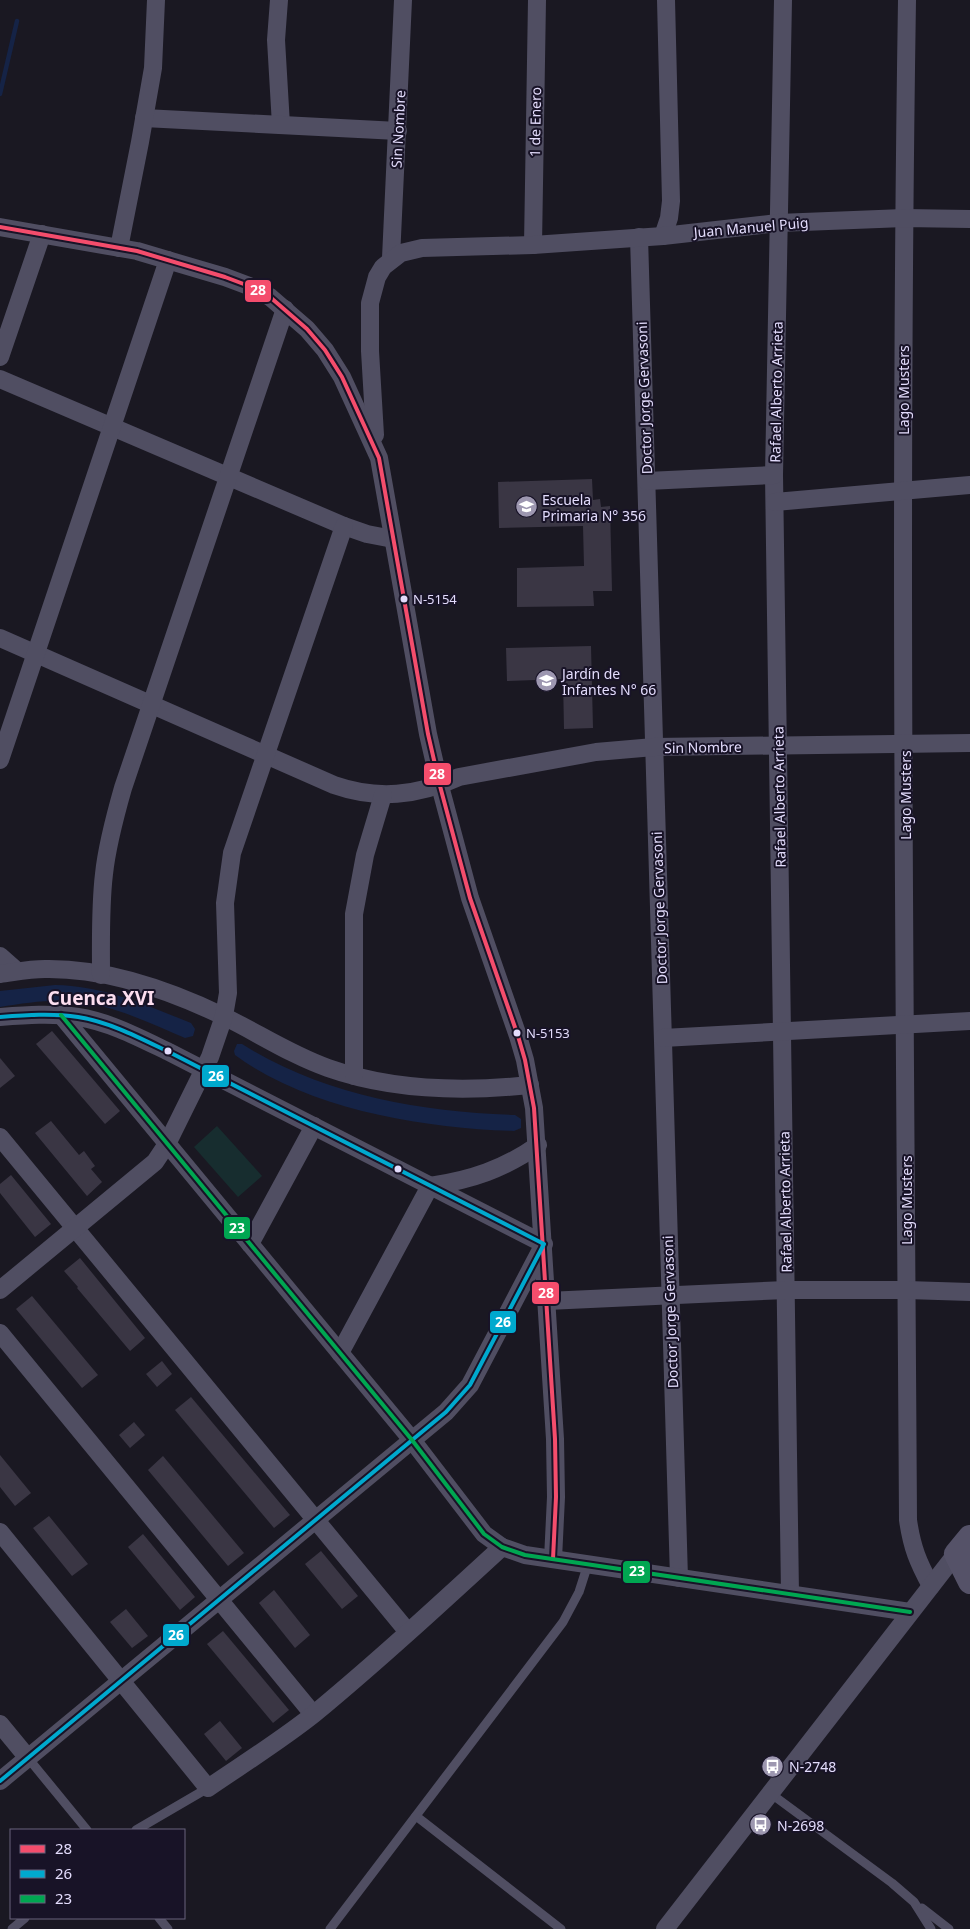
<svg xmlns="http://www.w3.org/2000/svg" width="970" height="1929" font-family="'Noto Sans',sans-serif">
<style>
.green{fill:#172d2f}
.water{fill:#152346}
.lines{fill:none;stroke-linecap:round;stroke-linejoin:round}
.stream{stroke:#152346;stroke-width:4.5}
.building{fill:#3a3644}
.service{stroke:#504e62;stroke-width:9}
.minor{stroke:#504e62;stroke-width:18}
.secondary{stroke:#555268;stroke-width:24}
.bus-1-casing{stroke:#181327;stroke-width:8}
.bus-2-casing{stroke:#181327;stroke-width:8}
.bus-3-casing{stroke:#181327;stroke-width:8}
.bus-1{stroke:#f44d6c;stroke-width:4}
.bus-2{stroke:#00a9ce;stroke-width:4}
.bus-3{stroke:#00a651;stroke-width:4}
.bus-dot{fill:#e3dcfc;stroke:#181327;stroke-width:2}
.labels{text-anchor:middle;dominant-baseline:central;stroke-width:4;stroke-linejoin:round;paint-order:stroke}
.bus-label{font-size:13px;fill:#e3dcfc;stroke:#181327;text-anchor:start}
.street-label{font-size:14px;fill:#e3dcfc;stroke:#181327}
.poi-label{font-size:14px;fill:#e3dcfc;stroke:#181327;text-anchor:start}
.district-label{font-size:19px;font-weight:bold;fill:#fcdeef;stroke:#181327}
.line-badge{stroke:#181327;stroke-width:2}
.badge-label{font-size:14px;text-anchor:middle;font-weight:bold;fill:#fff}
</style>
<rect width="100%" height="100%" fill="#1a1822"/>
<!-- green -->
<path class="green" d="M217,1126L262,1176L238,1197L194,1147Z"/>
<!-- water -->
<g class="water">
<path d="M55,985C104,986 146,1005 191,1023L195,1029L193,1036L185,1038C154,1025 121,1009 88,1003C59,998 29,1002 0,1007V991Z"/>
<path d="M237,1044H242C322,1095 421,1112 515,1115L521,1119V1128L514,1131C424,1128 310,1110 235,1055L234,1051Z"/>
</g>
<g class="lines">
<!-- stream -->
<path class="stream" d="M0,94L17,21"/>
</g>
<!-- building -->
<g class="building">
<path d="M592,479L593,500L600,499L601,507L610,506L612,591H593L594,606L517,607V568L584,566L583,526L499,528L498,482Z"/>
<path d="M591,646L593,728L564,729L563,679L507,681L506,648Z"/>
<path d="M52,1031L120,1111L105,1124L36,1044Z"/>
<path d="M0,1058L15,1076L0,1088Z"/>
<path d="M51,1121L79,1155L84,1151L95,1166L91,1169L102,1182L87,1196L35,1133Z"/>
<path d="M11,1175L51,1224L35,1237L0,1193V1184Z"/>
<path d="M80,1258L145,1338L130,1351L77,1288L78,1287L64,1271Z"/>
<path d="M32,1296L98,1375L82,1388L16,1309Z"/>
<path d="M162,1361L172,1374L157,1387L146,1374Z"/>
<path d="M191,1397L290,1515L274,1528L175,1410Z"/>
<path d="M134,1422L145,1435L130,1448L119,1435Z"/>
<path d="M0,1455L31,1493L15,1506L0,1487Z"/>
<path d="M163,1456L244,1553L228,1566L148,1470Z"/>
<path d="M49,1516L88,1564L72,1576L33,1528Z"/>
<path d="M143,1534L195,1597L180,1610L128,1547Z"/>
<path d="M321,1551L358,1596L342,1609L305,1564Z"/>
<path d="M274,1590L310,1635L295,1648L259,1603Z"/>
<path d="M126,1609L148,1636L132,1648L110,1622Z"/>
<path d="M223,1631L289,1710L273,1723L207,1644Z"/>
<path d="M220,1721L242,1748L226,1761L204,1734Z"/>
</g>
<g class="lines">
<!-- service -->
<g class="service">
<path d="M28,1758L87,1830"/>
<path d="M770,1793L892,1883L914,1902L931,1929"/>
<path d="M416,1816L561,1929"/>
<path d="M136,1830L208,1788"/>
<path d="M922,1908L949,1929"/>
<path d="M159,1918L168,1929"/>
<path d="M12,1929L25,1918"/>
<path d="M330,1929L563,1622L579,1592L588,1564"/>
</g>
<!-- minor -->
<g class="minor">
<path d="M279,0L276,40L281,125"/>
<path d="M783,0L774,475L790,1594"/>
<path d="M907,0C899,507 905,1014 908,1520C912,1548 918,1562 931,1586"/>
<path d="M144,118L398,131"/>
<path d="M0,227L137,251L225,277L249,286L270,297L307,329L325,350L342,377L379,458L428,734L440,786L470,898L518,1036L525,1060L534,1108L555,1439L556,1497L553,1559"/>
<path d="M663,236L669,218L671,201L666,0"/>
<path d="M639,237L679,1578"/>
<path d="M533,245L537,0"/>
<path d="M119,248L140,142L153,68L156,0"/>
<path d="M391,258L403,0"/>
<path d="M0,357L42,234"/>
<path d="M0,379L344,526L367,534L393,539"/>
<path d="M375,435L370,351V303L377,277L383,267L401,253L422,248L533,245L663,236L778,223L904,218L970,219"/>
<path d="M647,481L774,475"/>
<path d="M775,502L970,485"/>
<path d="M0,638L334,785C377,800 417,796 459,777L596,752L654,747L970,743"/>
<path d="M0,760L168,260"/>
<path d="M0,956L17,971"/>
<path d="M0,974C15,972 30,969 45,969C106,968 169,990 223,1016C258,1033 291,1055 328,1068C393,1091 463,1092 530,1085"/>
<path d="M101,975C101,941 100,907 104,874C107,845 115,816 123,788L285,309"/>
<path d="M61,1015L412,1440L484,1534L502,1547L525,1555L910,1612"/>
<path d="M0,1017C26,1015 52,1013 78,1017C110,1022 140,1038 169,1052L544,1244L470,1385L446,1412L0,1781"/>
<path d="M663,1038L970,1021"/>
<path d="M354,1076V914L365,855L383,795"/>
<path d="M0,1137L408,1632"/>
<path d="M430,1186C471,1180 504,1169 538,1145"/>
<path d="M250,1244L314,1126"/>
<path d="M0,1290L155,1162L167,1144L210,1057L224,1016L228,993L225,903L232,853L344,526"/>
<path d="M547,1301L786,1290H907L970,1292"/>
<path d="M0,1333L313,1714"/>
<path d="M340,1353L430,1186"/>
<path d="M0,1532L208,1788C243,1764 280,1741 314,1714C378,1661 440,1604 502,1547"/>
<path d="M0,1724L28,1758"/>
<path d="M665,1929L956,1554"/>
</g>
<!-- secondary -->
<path class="secondary" d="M970,1537L956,1554L970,1582"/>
<defs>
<path id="bus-1" d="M0,227L137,251L225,277L249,286L270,297L307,329L325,350L342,377L379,458L428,734L440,786L470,898L518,1036L525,1060L534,1108L555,1439L556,1497L553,1559"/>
<path id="bus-2" d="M0,1017C26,1015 52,1013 78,1017C110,1022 140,1038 169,1052L544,1244L470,1385L446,1412L0,1781"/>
<path id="bus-3" d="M61,1015L412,1440L484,1534L502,1547L525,1555L910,1612"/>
</defs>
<!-- bus-1 casing -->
<use href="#bus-1" class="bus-1-casing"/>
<!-- bus-2 casing -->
<use href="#bus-2" class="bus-2-casing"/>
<!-- bus-3 casing -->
<use href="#bus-3" class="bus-3-casing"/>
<!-- bus-1 -->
<use href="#bus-1" class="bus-1"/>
<!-- bus-2 -->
<use href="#bus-2" class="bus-2"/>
<!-- bus-3 -->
<use href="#bus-3" class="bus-3"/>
</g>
<!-- icons -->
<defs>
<symbol id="school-disc" viewBox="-11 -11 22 22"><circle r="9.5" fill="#9d97b0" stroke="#181327"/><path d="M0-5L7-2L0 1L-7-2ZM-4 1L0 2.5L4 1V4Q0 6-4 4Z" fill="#fff"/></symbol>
<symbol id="bus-disc" viewBox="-11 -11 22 22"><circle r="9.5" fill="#9d97b0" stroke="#181327"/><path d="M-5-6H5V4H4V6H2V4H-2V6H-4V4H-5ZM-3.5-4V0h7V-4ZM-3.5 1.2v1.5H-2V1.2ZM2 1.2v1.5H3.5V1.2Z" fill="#fff"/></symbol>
</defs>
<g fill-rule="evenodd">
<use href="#school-disc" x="514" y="494" width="25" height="25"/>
<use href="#school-disc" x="534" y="668" width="25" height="25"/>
<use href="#bus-disc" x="760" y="1754" width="25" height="25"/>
<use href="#bus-disc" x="748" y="1812" width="25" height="25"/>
</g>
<!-- markers -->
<g class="bus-dot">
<circle cx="404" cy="599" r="4.5"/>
<circle cx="517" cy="1033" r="4.5"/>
<circle cx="168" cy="1051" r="4.5"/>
<circle cx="398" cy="1169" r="4.5"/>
</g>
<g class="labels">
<!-- bus labels -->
<g class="bus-label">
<text x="413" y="599">N-5154</text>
<text x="526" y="1033">N-5153</text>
</g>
<!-- street labels -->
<g class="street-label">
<text transform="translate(535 122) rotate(-89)">1 de Enero</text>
<text transform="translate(398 129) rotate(-87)">Sin Nombre</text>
<text transform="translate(751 227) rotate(-5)">Juan Manuel Puig</text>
<text transform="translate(903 390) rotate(-90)">Lago Musters</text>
<text transform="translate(776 392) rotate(-89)">Rafael Alberto Arrieta</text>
<text transform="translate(644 398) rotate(-92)">Doctor Jorge Gervasoni</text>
<text transform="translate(703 747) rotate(-1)">Sin Nombre</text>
<text transform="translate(905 795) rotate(-90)">Lago Musters</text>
<text transform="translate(779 797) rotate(-91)">Rafael Alberto Arrieta</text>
<text transform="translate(659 908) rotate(-92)">Doctor Jorge Gervasoni</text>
<text transform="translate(906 1200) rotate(-90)">Lago Musters</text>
<text transform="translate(785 1202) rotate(-91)">Rafael Alberto Arrieta</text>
<text transform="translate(670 1312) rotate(-92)">Doctor Jorge Gervasoni</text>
</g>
<!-- poi labels -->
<g class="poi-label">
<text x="542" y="499">Escuela<tspan x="542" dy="16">Primaria N° 356</tspan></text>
<text x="562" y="673">Jardín de<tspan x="562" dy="16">Infantes N° 66</tspan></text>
<text x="789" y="1766">N-2748</text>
<text x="777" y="1825">N-2698</text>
</g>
<!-- district labels -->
<g class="district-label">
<text x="101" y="998">Cuenca XVI</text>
</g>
</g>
<g class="line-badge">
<rect x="244" y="279" width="28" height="24" rx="5" fill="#f44d6c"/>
<rect x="423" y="762" width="29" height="24" rx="5" fill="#f44d6c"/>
<rect x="201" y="1064" width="29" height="24" rx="5" fill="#00a9ce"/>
<rect x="223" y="1216" width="28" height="24" rx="5" fill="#00a651"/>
<rect x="531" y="1281" width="29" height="24" rx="5" fill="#f44d6c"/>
<rect x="489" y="1310" width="28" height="24" rx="5" fill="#00a9ce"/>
<rect x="622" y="1560" width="29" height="24" rx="5" fill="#00a651"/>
<rect x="162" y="1623" width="28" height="24" rx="5" fill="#00a9ce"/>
</g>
<g class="badge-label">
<text x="258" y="295">28</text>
<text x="437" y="779">28</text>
<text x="216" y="1081">26</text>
<text x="237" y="1233">23</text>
<text x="546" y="1298">28</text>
<text x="503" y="1327">26</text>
<text x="637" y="1576">23</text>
<text x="176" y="1640">26</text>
</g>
<!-- legend -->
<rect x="10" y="1829" width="175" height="90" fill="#181327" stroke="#69637c"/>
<rect x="20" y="1845" width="25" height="8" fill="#f44d6c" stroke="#69637c"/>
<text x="55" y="1854" font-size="15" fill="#e3dcfc">28</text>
<rect x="20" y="1870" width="25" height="8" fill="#00a9ce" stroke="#69637c"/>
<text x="55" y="1879" font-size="15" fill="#e3dcfc">26</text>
<rect x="20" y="1895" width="25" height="8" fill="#00a651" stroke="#69637c"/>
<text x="55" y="1904" font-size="15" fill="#e3dcfc">23</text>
</svg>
